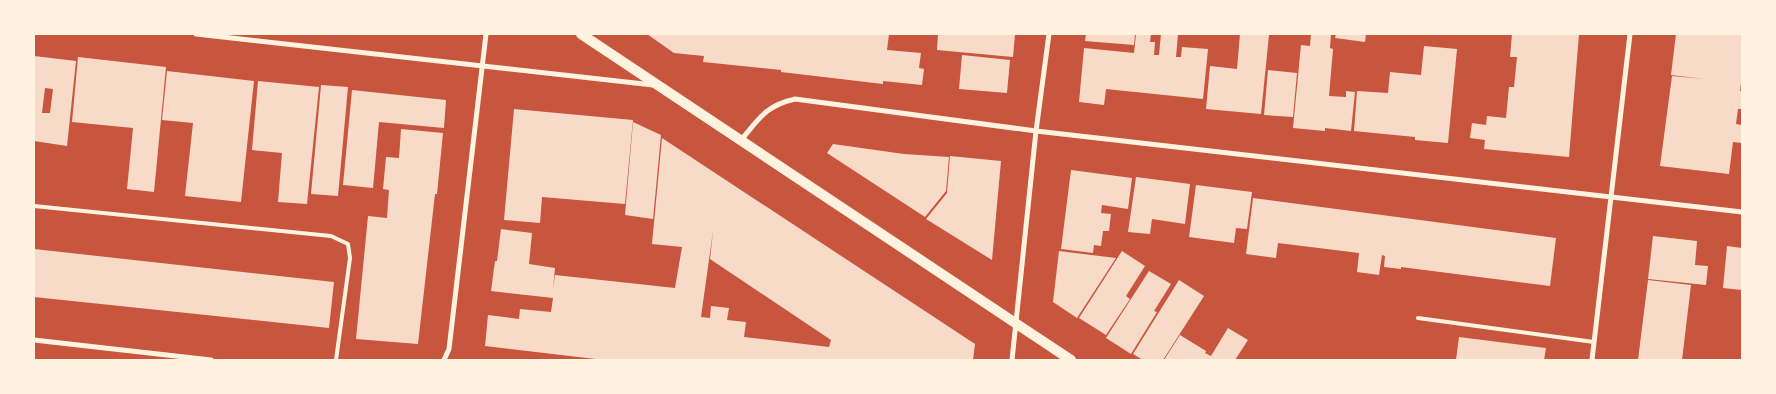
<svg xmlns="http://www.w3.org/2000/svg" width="1776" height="394" font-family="Cabin,sans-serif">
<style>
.building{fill:#f7dbc8;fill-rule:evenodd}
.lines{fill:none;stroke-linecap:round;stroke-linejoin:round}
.service{stroke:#fff3e0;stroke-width:4}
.minor{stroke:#fff3e0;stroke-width:5}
.secondary{stroke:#fff3e0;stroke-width:10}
</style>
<rect width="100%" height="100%" fill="#c8553d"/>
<!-- building -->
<g class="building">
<path d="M647,34H889L887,50L921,53L919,68L924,69L922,85L883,81V84L781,72V70L703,62L704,56L674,53Z"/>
<path d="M938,34H1015L1013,57L937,50Z"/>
<path d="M1086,34H1135L1134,45L1085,41Z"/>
<path d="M1136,34H1151L1150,42H1155L1154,55H1159L1161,34H1178L1176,57H1181L1182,47L1208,49L1203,99L1106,89L1104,105L1079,102L1084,48L1134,53Z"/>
<path d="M1240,34L1269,35L1261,114L1206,109L1210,66L1237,69Z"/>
<path d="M1311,34H1331L1330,48L1333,49L1329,96L1346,97V91L1355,92L1351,131L1325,128V131L1293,128L1301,45L1310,46Z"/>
<path d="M1336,34H1366L1365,42L1335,38Z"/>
<path d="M1512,34H1579L1569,157L1484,149L1485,140L1470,138L1472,123L1486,125L1487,116L1506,118L1509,87H1514L1517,57H1510Z"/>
<path d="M1676,34H1742V84L1741,83L1740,91H1742V109H1738L1736,124L1742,125V143L1733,142L1729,174L1660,166L1672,76L1704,79L1671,75Z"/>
<path d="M1424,46L1457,49L1448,143L1415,140V137L1354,131L1357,91L1388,93L1390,72L1421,75Z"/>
<path d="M962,55L1010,60L1007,93L959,89Z"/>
<path d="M34,56L76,61L67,146L34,141ZM45,88L53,89L50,113H42Z"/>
<path d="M78,57L166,67L154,192L127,189L133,128L72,122Z"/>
<path d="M1268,70L1297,73L1293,117L1264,115Z"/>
<path d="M167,71L254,81L241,202L185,196L193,123L162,120Z"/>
<path d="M258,81L319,87L307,204L278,202L282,153L252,150Z"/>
<path d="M321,85L348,87L338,196L311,194Z"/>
<path d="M352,90L446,100L444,128L379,122L373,188L343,185Z"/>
<path d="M514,109L633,120L625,204L542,197L540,223L504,220Z"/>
<path d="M633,122L661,135L653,219L625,215Z"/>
<path d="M401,129L443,133L437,194H435L418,344L356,339L368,216L387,218L389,190L383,189L386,157L399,158Z"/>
<path d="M662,138L975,344L973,360H604L485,346L488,315L519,319L520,309L551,312L553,298L491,291L495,261H497L501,229L532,233L529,264L555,268L553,289L555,275L675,288L682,247L652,244ZM713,231L710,259L831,340L829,347L744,337L746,322L727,320L729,308L711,306L710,318L701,317Z"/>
<path d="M833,144L904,154L949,157L946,191L925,217L827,153Z"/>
<path d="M950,156L1001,161L992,260L926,219L947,193Z"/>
<path d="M1071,170L1132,178L1128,209L1102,205L1101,213L1111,214L1109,231H1103L1101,246L1094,245L1093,253L1061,249Z"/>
<path d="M1136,177L1190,184L1185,224L1152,219L1150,234L1128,232Z"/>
<path d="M1196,185L1252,192L1247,229L1236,228L1234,243L1189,237Z"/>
<path d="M1253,198L1556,238L1550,286L1401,267V269L1384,267L1385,256L1382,255L1379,275L1357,272L1359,253L1278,243L1276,258L1246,254Z"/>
<path d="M1653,236L1697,241L1695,265L1708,266L1706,285L1648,279Z"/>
<path d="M1727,246L1742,248V290L1723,288Z"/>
<path d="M34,249L334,282L329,328L34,297Z"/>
<path d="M1059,251L1116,258L1077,318L1053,302Z"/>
<path d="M1122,251L1145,266L1126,296L1130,299L1106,335L1079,318Z"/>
<path d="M1149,271L1171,284L1154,311L1157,312L1131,354L1106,338Z"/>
<path d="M1179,280L1204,296L1163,360H1143L1133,354Z"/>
<path d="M1648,280L1691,285L1682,360H1638Z"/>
<path d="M1228,328L1248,340L1235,360H1164L1180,335L1206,351L1205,353L1211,356Z"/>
<path d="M1459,337L1546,348L1544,360H1456Z"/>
</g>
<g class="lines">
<!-- service -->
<g class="service">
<path d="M34,206L331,236L348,244L350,258L336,360"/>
<path d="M1418,318L1594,342"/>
</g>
<!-- minor -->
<g class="minor">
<path d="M196,34L653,85"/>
<path d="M741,140C760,118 765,106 795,99L1036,131L1742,212"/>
<path d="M34,340L211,360"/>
<path d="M444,360L449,349L486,34"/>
<path d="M1012,360L1036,131L1049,34"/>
<path d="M1592,360L1630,34"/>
</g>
<!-- secondary -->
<path class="secondary" d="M581,34L1071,360"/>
</g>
<!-- border -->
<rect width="1776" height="394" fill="none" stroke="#fff3e0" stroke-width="70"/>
</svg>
